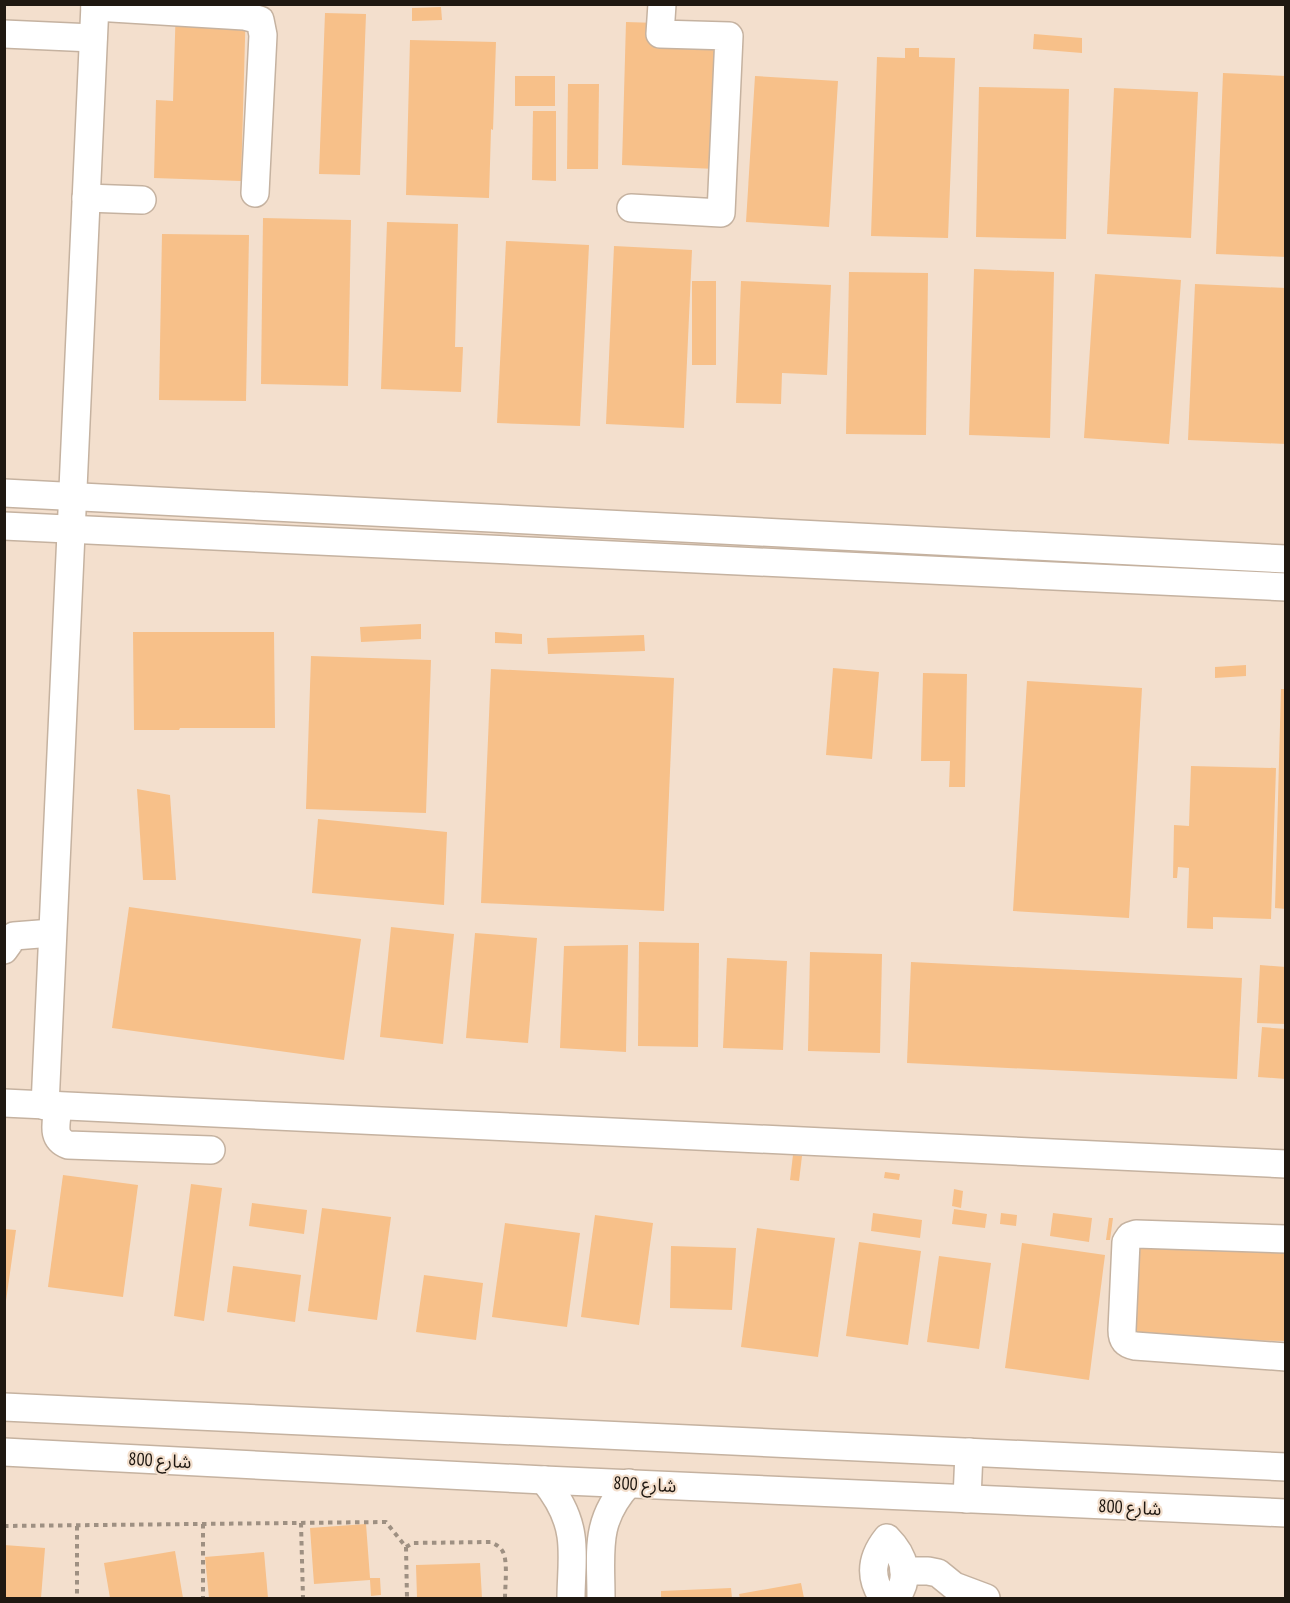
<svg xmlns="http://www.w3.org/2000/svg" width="1290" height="1603" font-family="'PT Sans Narrow','Noto Sans Arabic',sans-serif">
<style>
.building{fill:#f7c089}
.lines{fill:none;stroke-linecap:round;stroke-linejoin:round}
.minor-casing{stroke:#c5b2a0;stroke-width:30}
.path{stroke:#9e9082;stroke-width:4;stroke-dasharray:4.5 4.5;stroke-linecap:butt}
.minor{stroke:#fff;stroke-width:27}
.labels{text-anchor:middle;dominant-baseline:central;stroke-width:4.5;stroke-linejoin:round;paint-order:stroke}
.street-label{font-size:18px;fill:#1f1811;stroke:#f3dfcd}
</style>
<rect width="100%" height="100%" fill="#f3dfcd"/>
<!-- building -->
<g class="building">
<path d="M176,4H246L241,181L154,178L156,100L173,101Z"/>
<path d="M441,7L442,20L412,21V8Z"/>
<path d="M325,13L366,14L360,175L319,174Z"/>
<path d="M626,22L720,25L716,169L622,165Z"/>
<path d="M1034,34L1082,38V53L1033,49Z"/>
<path d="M410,40L496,42L493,130L491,129L489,198L406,195Z"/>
<path d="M905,48H919V57L955,58L948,238L871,236L877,57L905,58Z"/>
<path d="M1223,73L1286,76V257L1216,254Z"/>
<rect x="515" y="76" width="40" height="30"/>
<path d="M755,76L838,81L829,227L746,222Z"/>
<path d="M568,84H599L598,169H567Z"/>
<path d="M979,87L1069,89L1066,239L976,237Z"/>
<path d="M1114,88L1198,92L1191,238L1107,234Z"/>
<path d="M533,111H556V181L532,180Z"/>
<path d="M263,218L351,220L348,386L261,384Z"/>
<path d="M387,222L458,224L455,347H463L461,392L381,389Z"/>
<path d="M162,234L249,235L246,401L159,400Z"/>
<path d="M506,241L589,245L580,426L497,423Z"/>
<path d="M614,246L692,250L684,428L606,424Z"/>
<path d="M974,269L1054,272L1050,438L969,435Z"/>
<path d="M849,272L928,273L926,435L846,434Z"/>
<path d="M1095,274L1181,280L1169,444L1084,438Z"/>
<rect x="692" y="281" width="24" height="84"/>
<path d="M741,281L831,285L827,375L782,373L781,404L736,403Z"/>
<path d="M1195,284L1286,288V444L1188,440Z"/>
<path d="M421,624V639L361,642L360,627Z"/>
<path d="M133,632H274L275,728H180L179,730H134Z"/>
<path d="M495,632L522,634V644L495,643Z"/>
<path d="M644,635L645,651L548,654L547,638Z"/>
<path d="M311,656L431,660L426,813L306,809Z"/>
<path d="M1246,665V676L1215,678V667Z"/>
<path d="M833,668L879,672L872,759L826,755Z"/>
<path d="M491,669L674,678L664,911L481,903Z"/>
<path d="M923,673L967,674L965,787H949L950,761H921Z"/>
<path d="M1027,681L1142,688L1129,918L1013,911Z"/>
<path d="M1281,689H1286V909L1275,908Z"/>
<path d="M1191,766L1276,768L1271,919L1213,917V929L1187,928L1189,868L1178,867L1177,878H1173L1174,825L1189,826Z"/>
<path d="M137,789L170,795L176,880H143Z"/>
<path d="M318,819L447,832L444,905L312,893Z"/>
<path d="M129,907L361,939L344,1060L112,1028Z"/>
<path d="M391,927L454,934L443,1044L380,1037Z"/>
<path d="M475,933L537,938L528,1043L466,1038Z"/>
<path d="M639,942L699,943L698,1047L638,1046Z"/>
<path d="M628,945L626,1052L560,1048L564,946Z"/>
<path d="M810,952L882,954L880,1053L808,1051Z"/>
<path d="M727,958L787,961L783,1050L723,1048Z"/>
<path d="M911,962L1242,978L1237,1079L907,1063Z"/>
<path d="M1260,965L1286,967V1024L1257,1023Z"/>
<path d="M1262,1027L1286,1029V1079L1258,1077Z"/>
<path d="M793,1155L802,1156L799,1181L790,1180Z"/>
<path d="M885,1172L900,1174L899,1180L884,1178Z"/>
<path d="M63,1175L138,1185L123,1297L48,1287Z"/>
<path d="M191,1184L222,1188L204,1321L174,1316Z"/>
<path d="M954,1189L963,1191L961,1208L952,1206Z"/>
<path d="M252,1203L307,1210L304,1234L249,1226Z"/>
<path d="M322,1208L391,1217L377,1320L308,1311Z"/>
<path d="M954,1209L987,1214L985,1228L952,1224Z"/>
<path d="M873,1213L922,1220L920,1238L871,1231Z"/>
<path d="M1001,1213L1017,1215L1016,1226L1000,1224Z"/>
<path d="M1053,1213L1092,1218L1089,1242L1050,1236Z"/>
<path d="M595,1215L653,1223L639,1325L581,1317Z"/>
<path d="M1109,1218H1113L1110,1240H1106Z"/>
<path d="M505,1223L580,1233L567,1327L492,1317Z"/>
<path d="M757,1228L835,1238L818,1357L741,1347Z"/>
<path d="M4,1229L16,1230L6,1301H4Z"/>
<path d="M859,1242L921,1251L908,1345L846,1336Z"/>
<path d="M1022,1243L1105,1255L1089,1380L1005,1368Z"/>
<path d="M671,1246L736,1248L732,1310L670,1308Z"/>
<path d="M1131,1246L1286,1249V1341L1129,1338Z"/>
<path d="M939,1256L991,1263L979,1349L927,1342Z"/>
<path d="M233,1266L301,1275L295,1322L227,1312Z"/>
<path d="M424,1275L483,1283L476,1340L416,1332Z"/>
<path d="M366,1524L370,1578H380L381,1595L371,1596L370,1580L314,1584L310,1528Z"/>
<path d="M4,1545L45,1548L41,1598H4Z"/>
<path d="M175,1551L183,1598H110L104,1563Z"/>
<path d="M264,1552L268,1598H209L205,1557Z"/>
<path d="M480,1563L482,1598H417L416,1565Z"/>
<path d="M801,1583L804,1598H740L739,1594Z"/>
<path d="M731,1588L732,1598H661V1591Z"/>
</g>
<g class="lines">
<defs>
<g id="minor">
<path d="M95,7L244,16L260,20L263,35L255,193"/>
<path d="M4,34L93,38"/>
<path d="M86,198L142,200"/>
<path d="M631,208L721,213L729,36L660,34L662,4"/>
<path d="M4,493L1286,559"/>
<path d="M4,526L1286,587"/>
<path d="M4,950L14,936L52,933"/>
<path d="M4,1103L1286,1164"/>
<path d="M45,1106L95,4"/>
<path d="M58,1106C57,1122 50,1138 68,1145L211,1150"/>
<path d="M1286,1239L1136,1234L1130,1236L1126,1242L1122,1330C1122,1340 1125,1344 1135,1346L1286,1357"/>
<path d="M4,1407L1286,1467"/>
<path d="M4,1452L544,1480L1286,1513"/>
<path d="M544,1480C557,1496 568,1514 571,1536C574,1556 571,1578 571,1598"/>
<path d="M967,1499L969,1452"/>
<path d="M904,1571H928L938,1573L954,1586L986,1598"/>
<path d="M601,1598C601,1551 594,1521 629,1483"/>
<path d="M883,1598C869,1577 871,1558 887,1538C905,1556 911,1577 896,1598"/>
</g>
</defs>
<!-- minor casing -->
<use href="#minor" class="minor-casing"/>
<!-- path -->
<g class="path">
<path d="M301,1523L303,1598"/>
<path d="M203,1524V1598"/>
<path d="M4,1526L386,1522L406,1547L407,1598"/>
<path d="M77,1526V1598"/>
<path d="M406,1547L413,1543L491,1542C496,1545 500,1546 503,1552C508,1562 505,1586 505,1598"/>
</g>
<!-- minor -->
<use href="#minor" class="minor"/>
</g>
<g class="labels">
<!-- street labels -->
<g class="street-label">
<text transform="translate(160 1460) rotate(3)">شارع 800</text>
<text transform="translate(645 1484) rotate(3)">شارع 800</text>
<text transform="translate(1130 1507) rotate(3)">شارع 800</text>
</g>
</g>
<!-- border -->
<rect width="1290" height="1603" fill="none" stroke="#1f1811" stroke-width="12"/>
</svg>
